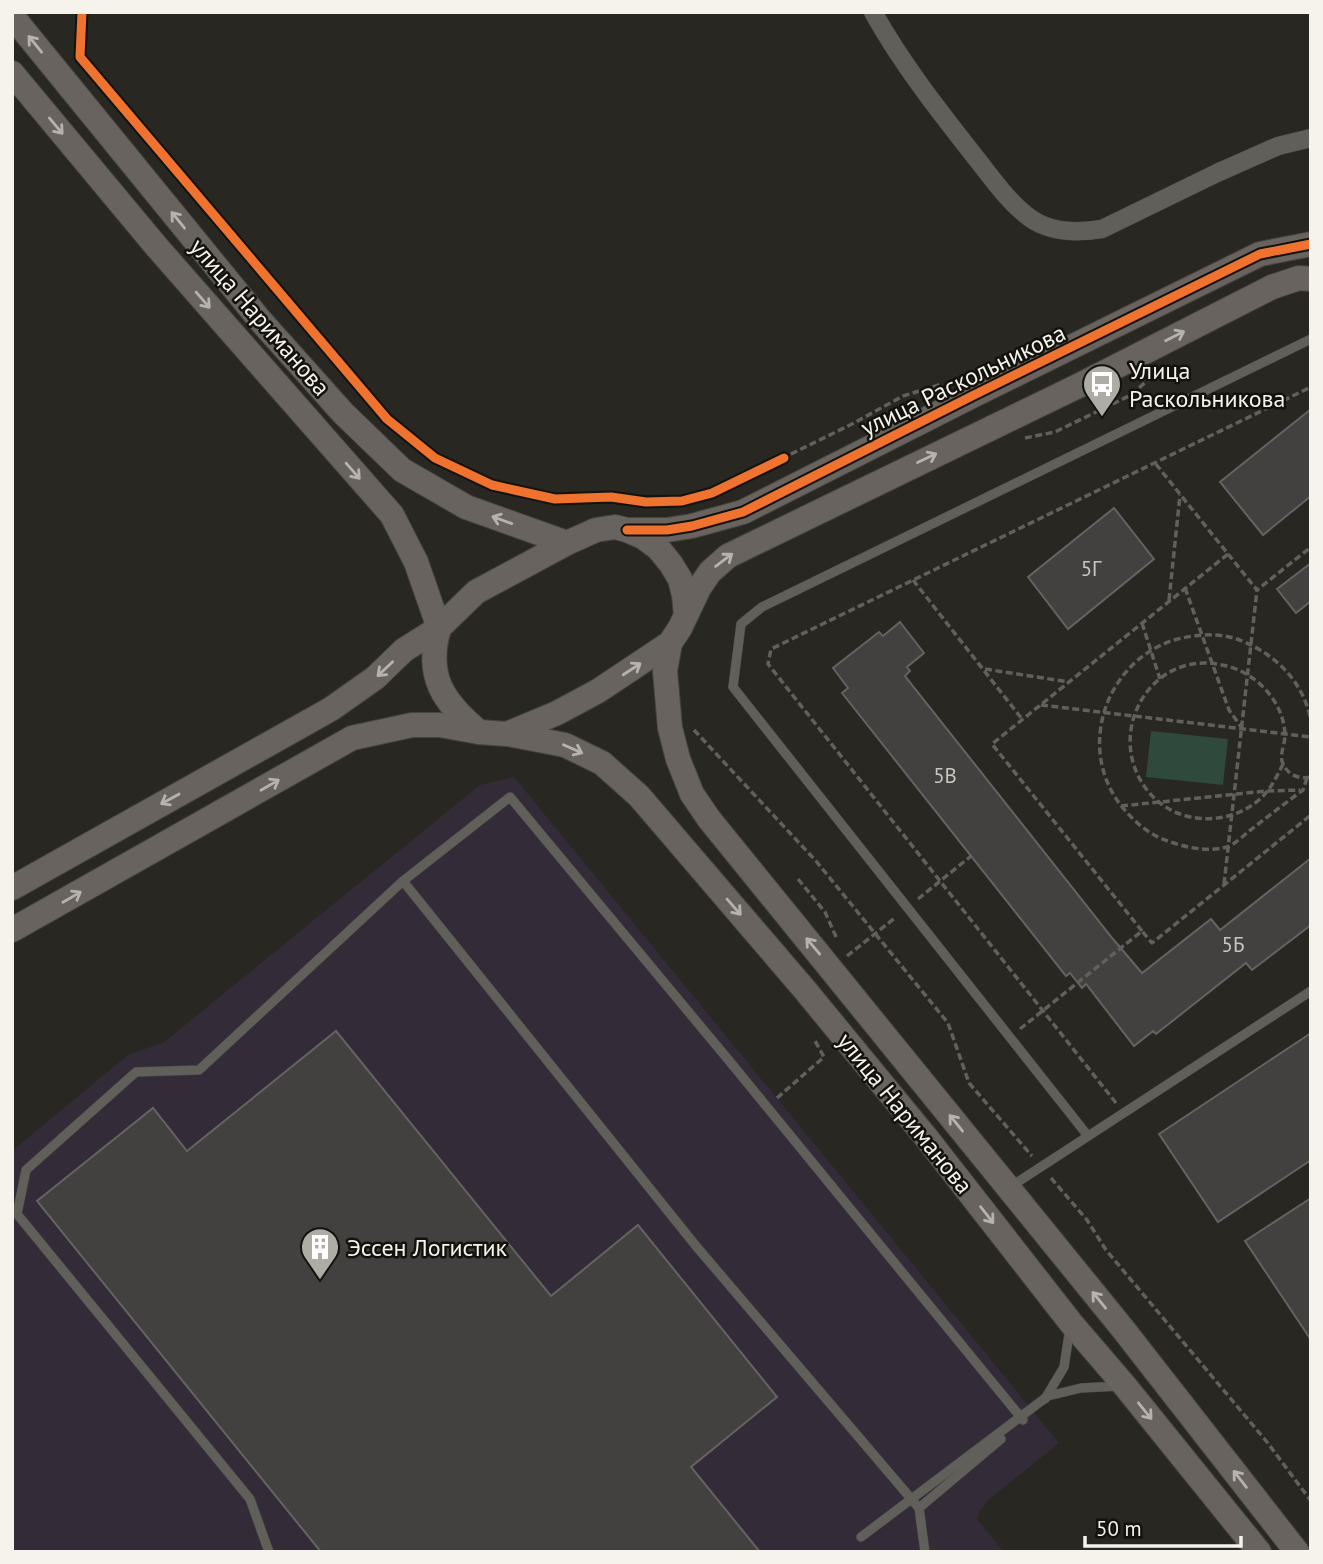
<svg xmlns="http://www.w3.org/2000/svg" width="1323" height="1564" font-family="'PT Sans',sans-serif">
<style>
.industrial{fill:#342b38}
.green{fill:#2f493c}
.building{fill:#434140;stroke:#656262;stroke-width:2}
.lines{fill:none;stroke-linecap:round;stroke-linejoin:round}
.lane-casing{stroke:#474541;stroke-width:10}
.street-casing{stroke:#474541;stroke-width:19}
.secondary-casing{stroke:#474541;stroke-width:26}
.path{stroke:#61605c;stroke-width:3.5;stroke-dasharray:7 3.5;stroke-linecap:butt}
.lane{stroke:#605f5a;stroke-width:9}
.street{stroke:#605f5a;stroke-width:18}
.secondary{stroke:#68635e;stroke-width:24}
.cycleway-casing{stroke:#13120d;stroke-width:13}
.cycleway{stroke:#ef722f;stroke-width:9}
.oneway{stroke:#b6b2ac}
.labels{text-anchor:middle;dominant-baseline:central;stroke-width:5;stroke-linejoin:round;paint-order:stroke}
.number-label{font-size:21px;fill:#c8c6c0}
.street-label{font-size:24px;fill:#f5f3eb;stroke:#13120d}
.poi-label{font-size:24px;fill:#f5f3eb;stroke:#13120d;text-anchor:start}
</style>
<rect width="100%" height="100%" fill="#282722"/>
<!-- industrial -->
<path class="industrial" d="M514,777L1059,1443L987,1501L976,1518L1004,1552H12V1151L128,1055L164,1042L480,785Z"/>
<!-- green -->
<path class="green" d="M1151,731L1228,739L1223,785L1146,777Z"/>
<!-- building -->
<g class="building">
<path d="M1311,409V496L1263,535L1220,482Z"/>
<path d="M1114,508L1154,559L1068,629L1028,577Z"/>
<path d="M1311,563V601L1296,613L1277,589Z"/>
<path d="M900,622L924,653L907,667L910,671L905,676L1113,939L1142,973L1211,919L1220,930L1311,858V925L1252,970L1246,963L1156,1034L1153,1031L1134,1046L1086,984L1082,988L1070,973L1066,976L842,693L848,688L833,668L879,632L883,636Z"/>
<path d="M336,1031L551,1296L638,1225L777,1397L691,1467L760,1552H321L37,1201L153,1108L187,1151Z"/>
<path d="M1311,1033V1160L1218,1222L1159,1134Z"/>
<path d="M1311,1198V1340L1245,1241Z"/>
</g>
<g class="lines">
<defs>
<g id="lane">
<path d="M403,881L696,1246L919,1508L925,1552"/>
<path d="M1088,1136L733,687L741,624L762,607L1311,339"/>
<path d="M1010,1187L1311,991"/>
<path d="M1045,1399L1064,1367L1070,1328"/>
<path d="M919,1508L1001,1439"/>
<path d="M861,1537L1048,1396L1081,1388L1120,1386"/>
<path d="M269,1552L250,1499L17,1214L26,1170L136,1072L199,1070L403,881L510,797L731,1063L1023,1420"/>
</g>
<path id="street" d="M873,12C902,64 939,111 976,158C992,178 1008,202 1030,218C1051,233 1078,233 1102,229L1217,173L1278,146L1311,138"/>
<g id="secondary">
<path d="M12,16L259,319L343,413L402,470L466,507L567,543"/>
<path d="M12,73L156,246L392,515L416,562L439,628"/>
<path d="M628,530H667L692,526L743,512L974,395L1260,254L1311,244"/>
<path d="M439,628C425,676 443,702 479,732"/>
<path d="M670,643L665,671L670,728L678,759L692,794L709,819L1123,1329L1297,1552"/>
<path d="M508,734L565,745L602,763L639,796L805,990L925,1136L1071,1323L1125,1386L1259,1552"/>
<path d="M12,888L331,709L375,678L404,650L439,628L476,592L567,543L596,530L615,527L627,530L643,537L658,548L671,564L680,579L684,595L686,615"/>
<path d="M12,930L352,738L412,725H440L479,732L507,734L557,713L598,691L670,643L680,628L699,588L710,572L728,556L1080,385L1272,287L1299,278L1311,279"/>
</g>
</defs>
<!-- lane casing -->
<use href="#lane" class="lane-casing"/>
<!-- street casing -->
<use href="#street" class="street-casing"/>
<!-- secondary casing -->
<use href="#secondary" class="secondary-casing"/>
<!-- path -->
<g class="path">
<path d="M82,12L80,57L387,419L435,458L492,485L555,499L611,497L646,502L682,501L712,493L852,424L903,396L942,384"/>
<path d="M1025,438L1055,432L1131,395L1157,372"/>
<path d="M1228,554L1257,590L1311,547"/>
<path d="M913,580L1022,719"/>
<path d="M1185,588L1229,710L1242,728"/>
<path d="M1169,600L1180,495"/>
<path d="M1142,623L1160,679"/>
<path d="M985,669L1069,682"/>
<path d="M1041,705L1311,737"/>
<path d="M694,730L816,861L948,1023L969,1083L1032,1156"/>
<path d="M1283,764C1277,776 1271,789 1260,799C1227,828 1174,825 1147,790C1103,733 1151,649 1222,665C1255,671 1284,701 1285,735C1285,744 1280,753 1282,761C1286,774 1298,780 1311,777"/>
<path d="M1307,778L1303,790C1284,804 1266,818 1248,832C1242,837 1234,845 1227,847C1204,853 1180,846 1160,838C1145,831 1133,820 1123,808C1075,750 1105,662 1174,640C1196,634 1221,632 1242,641C1277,655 1305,684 1311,722"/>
<path d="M1121,806L1266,791L1300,790"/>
<path d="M798,879L825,912L837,939"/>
<path d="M1224,884L1257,590"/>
<path d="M918,899L971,856"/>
<path d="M1142,931L992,744L1228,554L1155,463"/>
<path d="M847,956L896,917"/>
<path d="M1020,1029L1142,931L1152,943L1311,815"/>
<path d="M777,1098L824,1057L814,1039"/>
<path d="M1116,1103L768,664L771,649L1311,387"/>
<path d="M1051,1178L1087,1220L1106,1250L1267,1442L1311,1501"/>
</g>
<!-- lane -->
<use href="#lane" class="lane"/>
<!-- street -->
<use href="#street" class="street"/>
<!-- secondary -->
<use href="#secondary" class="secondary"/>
<defs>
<g id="cycleway">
<path d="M82,12L80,57L387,419L435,458L492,485L555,499L611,497L646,502L682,501L712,493L784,458"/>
<path d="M627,530H667L692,526L743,512L974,395L1260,254L1311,244"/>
</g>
</defs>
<!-- cycleway casing -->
<use href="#cycleway" class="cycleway-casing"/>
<!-- cycleway -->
<use href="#cycleway" class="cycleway"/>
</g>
<!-- one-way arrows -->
<defs><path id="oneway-shaft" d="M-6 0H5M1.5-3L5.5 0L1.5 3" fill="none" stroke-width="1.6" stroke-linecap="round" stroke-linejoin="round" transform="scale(1.75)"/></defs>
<g class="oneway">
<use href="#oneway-shaft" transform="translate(35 44) rotate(-129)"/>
<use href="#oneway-shaft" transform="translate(56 126) rotate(50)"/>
<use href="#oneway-shaft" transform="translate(178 220) rotate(-129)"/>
<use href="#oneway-shaft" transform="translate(203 300) rotate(49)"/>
<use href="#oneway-shaft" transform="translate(1175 336) rotate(-27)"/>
<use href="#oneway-shaft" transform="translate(927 458) rotate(-25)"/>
<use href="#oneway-shaft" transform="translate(353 471) rotate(49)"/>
<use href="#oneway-shaft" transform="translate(502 520) rotate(-160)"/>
<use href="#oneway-shaft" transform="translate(724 560) rotate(-37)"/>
<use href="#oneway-shaft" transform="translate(385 669) rotate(137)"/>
<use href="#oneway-shaft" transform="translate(632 669) rotate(-33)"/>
<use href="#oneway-shaft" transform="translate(573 749) rotate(24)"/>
<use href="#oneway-shaft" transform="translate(270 785) rotate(-30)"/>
<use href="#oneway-shaft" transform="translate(170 799) rotate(151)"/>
<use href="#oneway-shaft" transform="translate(72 897) rotate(-30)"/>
<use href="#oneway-shaft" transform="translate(734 907) rotate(49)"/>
<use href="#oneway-shaft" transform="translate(813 946) rotate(-130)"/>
<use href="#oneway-shaft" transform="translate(956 1123) rotate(-129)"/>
<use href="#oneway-shaft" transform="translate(987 1215) rotate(52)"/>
<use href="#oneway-shaft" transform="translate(1099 1300) rotate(-129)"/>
<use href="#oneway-shaft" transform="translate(1145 1411) rotate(51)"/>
<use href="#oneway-shaft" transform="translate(1240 1479) rotate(-128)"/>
</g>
<!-- icons -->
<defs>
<symbol id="bus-pin" viewBox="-11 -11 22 30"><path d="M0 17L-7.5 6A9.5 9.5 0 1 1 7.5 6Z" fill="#adaca5" stroke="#13120d"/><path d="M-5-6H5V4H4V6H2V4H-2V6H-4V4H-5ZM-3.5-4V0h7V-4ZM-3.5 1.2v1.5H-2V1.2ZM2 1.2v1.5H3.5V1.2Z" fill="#fff"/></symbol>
<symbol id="building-pin" viewBox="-11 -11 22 30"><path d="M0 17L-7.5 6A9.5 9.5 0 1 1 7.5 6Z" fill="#adaca5" stroke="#13120d"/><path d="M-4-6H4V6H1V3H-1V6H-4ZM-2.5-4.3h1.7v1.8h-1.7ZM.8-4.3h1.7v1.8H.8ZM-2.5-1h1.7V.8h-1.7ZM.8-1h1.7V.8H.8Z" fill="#fff"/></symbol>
</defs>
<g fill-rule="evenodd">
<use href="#bus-pin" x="1080" y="362" width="44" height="60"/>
<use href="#building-pin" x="298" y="1225" width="44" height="60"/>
</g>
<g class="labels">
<!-- number labels -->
<g class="number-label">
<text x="1091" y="568">5Г</text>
<text x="945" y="775">5В</text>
<text x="1233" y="944">5Б</text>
</g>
<!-- street labels -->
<g class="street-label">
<text transform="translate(260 317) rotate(49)">улица Нариманова</text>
<text transform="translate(963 380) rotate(-26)">улица Раскольникова</text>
<text transform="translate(905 1113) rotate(51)">улица Нариманова</text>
</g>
<!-- poi labels -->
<g class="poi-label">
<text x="1129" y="370">Улица<tspan x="1129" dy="28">Раскольникова</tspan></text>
<text x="347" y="1247">Эссен Логистик</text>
</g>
</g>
<!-- border -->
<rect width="1323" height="1564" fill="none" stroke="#f5f3eb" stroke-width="28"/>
<!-- scale -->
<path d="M1085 1536v10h156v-10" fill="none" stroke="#f5f3eb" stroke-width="3.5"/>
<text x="1096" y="1536" font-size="21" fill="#f5f3eb" stroke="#13120d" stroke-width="5" paint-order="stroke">50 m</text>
</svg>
